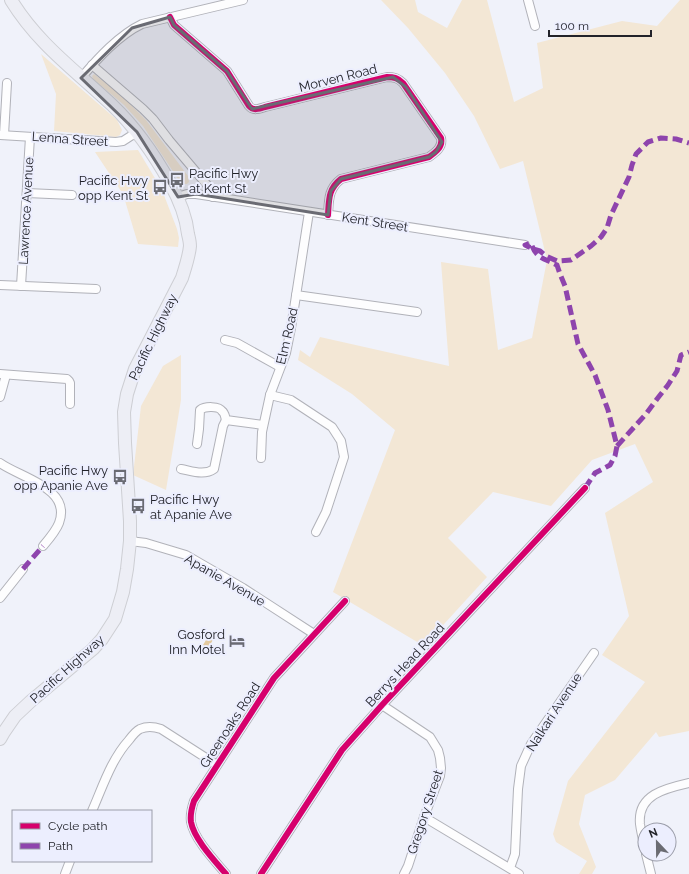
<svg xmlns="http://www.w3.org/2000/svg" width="689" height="874" font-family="Raleway,sans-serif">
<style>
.green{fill:#f3e7d5}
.water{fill:#e2c99f}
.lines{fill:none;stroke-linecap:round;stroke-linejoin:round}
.minor-casing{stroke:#b1b2b9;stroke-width:10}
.primary-casing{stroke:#cdced3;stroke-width:14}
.minor{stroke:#fdfdfe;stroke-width:8}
.primary{stroke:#edeef5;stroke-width:12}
.quiet{stroke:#8e44ad;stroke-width:5;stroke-dasharray:10 5;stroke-linecap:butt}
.cycleway-casing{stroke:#eceefe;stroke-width:8}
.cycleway{stroke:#d6006c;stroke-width:6}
.marked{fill:#6a6b73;fill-opacity:0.2;stroke:#6a6b73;stroke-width:3;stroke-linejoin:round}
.labels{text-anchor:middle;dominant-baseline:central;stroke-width:4;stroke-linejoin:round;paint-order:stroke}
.street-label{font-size:13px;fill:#22232a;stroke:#eceefe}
.poi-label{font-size:13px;fill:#22232a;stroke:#eceefe;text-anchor:end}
</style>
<rect width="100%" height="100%" fill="#f0f2fa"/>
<!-- green -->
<g class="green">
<path d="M381,0H415L418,12L447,28L462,0H487L514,102L543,88L537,43L622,21L657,26L680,0H689V731L659,737L656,732L615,780L585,795L579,824L596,867L592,874H579L587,861L556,842L553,834L568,781L645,682L602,655L629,616L605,513L653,482L635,444L592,460L551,506L493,492L448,538L487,577L424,646L333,592L395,430L352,394L298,360L300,350L310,357L320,337L449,366L441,262L488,269L498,350L532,338L547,260L523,161L500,169L474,116L445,73L408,28Z"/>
<path d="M41,54L117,120L122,130L120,135L116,137L54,131L56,94Z"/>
<path d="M94,74L120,94L146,120L188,176L189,182L187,184H183L180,182L143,126L124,105L93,79L92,76Z"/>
<path d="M138,150L162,190L177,229L179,238L178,247L138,244L123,194L95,152Z"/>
<path d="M181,355V400L166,490L133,475L141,406L163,366Z"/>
</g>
<!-- water -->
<path class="water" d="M211,632L216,635L208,648L203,645Z"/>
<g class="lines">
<defs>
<g id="minor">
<path d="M528,0L535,26"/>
<path d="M170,17L174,25L227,71L249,106C253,111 259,109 265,107L387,77C394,77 398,78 403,83L441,138C443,147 436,152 429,157L341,179C328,189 329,200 328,215"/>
<path d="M92,65L143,109L153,119L169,140L208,186L212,192L213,197"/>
<path d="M81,78C98,58 119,35 142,24L243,0"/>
<path d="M0,135L116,142L123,141L137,132"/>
<path d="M4,135L7,83"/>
<path d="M27,193L72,195"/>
<path d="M178,197L187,194H196L525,245"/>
<path d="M0,285L96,289"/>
<path d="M21,286L30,137"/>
<path d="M296,295L417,312"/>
<path d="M225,340L237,343L280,367"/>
<path d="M0,374L67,379L69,381L70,383V404"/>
<path d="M270,395L291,400L332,427L341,441L344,457L326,512L316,532"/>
<path d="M0,397L6,375"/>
<path d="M197,444L199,429L200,410C205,406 219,406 222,411C225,413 225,417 226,420L263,425"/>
<path d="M261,458L262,432L270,395L286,353L291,328L309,212"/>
<path d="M0,463C21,478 72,488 59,523C56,531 49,539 43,546"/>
<path d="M181,469C192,471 204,476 214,469L223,426L226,420"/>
<path d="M130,541L146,543L186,555L243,588L314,634"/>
<path d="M0,598L23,569"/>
<path d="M382,705L430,737L438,750L440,758L441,768L440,776L424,817L408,866L404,874"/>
<path d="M92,811C103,786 111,760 129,740C132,736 136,731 140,729C147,726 155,727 161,729L217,765"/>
<path d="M424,817L519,874"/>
<path d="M645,848C643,840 641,832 640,824C637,794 667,788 689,783"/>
<path d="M646,854L651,874"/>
<path d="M510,868L515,854L518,789L521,766L531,744L594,653"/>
<path d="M65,874L70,861"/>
<path d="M226,874C215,861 194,839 191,822C190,815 192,807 194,801L274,678L345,601"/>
<path d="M261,874L342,750L382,705L585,488"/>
</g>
<path id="primary" d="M0,739L4,732L15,716L31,701L93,649L102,639L115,619L123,592L127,569L130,541V521L125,443L124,412L127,394L135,369L182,278C185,268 189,257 190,246C190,242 189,238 188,234C186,215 179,199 170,183C154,154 135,127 112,105C75,70 38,44 11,0"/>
</defs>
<!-- minor casing -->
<use href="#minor" class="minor-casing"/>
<!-- primary casing -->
<use href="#primary" class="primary-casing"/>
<!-- minor -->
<use href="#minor" class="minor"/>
<!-- primary -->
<use href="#primary" class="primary"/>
<!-- quiet -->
<g class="quiet">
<path d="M617,446L646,414L657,399L668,385L677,371L681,355L689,352"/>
<path d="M585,488L595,473L610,465L615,456L617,446L608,410L601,391L595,375L578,344L565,286L560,274L557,265C544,258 536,259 531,243L525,245L533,249L540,251L546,256L557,261L571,260L591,246L601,237L607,228L611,215L629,177L632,165L636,154L648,142L661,138L676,139L689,143"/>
<path d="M23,569L43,546"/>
</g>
<defs>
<g id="cycleway">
<path d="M170,17L174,25L227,71L249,106C253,111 259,109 265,107L387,77C394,77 398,78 403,83L441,138C443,147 436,152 429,157L341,179C328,189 329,200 328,215"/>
<path d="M226,874C215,861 194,839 191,822C190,815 192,807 194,801L274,678L345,601"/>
<path d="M261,874L342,750L382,705L585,488"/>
</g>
</defs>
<!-- cycleway casing -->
<use href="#cycleway" class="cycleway-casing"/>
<!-- cycleway -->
<use href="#cycleway" class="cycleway"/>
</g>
<!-- marked area -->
<path class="marked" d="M170,17L174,25L227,71L252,109L393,77L406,87L442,142L436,152L429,157L341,179L331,191L328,215L196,194L178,197L137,132L81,78L132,28Z"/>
<!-- icons -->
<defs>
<symbol id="bus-bare" viewBox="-9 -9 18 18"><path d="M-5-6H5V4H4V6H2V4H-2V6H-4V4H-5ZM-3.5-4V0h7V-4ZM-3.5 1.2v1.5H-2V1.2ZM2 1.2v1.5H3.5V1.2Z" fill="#6a6b73" stroke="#eceefe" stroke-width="2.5" paint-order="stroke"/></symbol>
<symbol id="hotel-bare" viewBox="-9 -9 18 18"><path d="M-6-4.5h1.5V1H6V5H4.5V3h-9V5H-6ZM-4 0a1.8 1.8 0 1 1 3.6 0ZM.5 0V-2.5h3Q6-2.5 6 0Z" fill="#6a6b73" stroke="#eceefe" stroke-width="2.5" paint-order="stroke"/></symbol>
</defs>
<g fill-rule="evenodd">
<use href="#bus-bare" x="166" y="169" width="22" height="22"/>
<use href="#bus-bare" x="149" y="176" width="22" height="22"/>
<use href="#bus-bare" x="109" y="466" width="22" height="22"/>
<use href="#bus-bare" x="127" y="495" width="22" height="22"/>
<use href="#hotel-bare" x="226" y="630" width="22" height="22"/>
</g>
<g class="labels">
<!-- street labels -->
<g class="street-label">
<text transform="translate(338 78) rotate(-14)">Morven Road</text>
<text transform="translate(70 139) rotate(4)">Lenna Street</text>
<text transform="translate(26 211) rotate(-87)">Lawrence Avenue</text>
<text transform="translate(375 222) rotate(9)">Kent Street</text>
<text transform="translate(287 336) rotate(-77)">Elm Road</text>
<text transform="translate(153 337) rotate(-64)">Pacific Highway</text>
<text transform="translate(225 580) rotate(30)">Apanie Avenue</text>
<text transform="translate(405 665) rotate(-47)">Berrys Head Road</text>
<text transform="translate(67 669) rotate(-42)">Pacific Highway</text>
<text transform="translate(554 712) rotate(-57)">Nalkari Avenue</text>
<text transform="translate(230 725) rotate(-57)">Greenoaks Road</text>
<text transform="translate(425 812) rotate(-72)">Gregory Street</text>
</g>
<!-- poi labels -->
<g class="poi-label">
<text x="189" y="173" text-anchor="start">Pacific Hwy<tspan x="189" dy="15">at Kent St</tspan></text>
<text x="148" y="180">Pacific Hwy<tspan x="148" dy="15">opp Kent St</tspan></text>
<text x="108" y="470">Pacific Hwy<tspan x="108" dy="15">opp Apanie Ave</tspan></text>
<text x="150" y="499" text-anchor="start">Pacific Hwy<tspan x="150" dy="15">at Apanie Ave</tspan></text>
<text x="225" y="634">Gosford<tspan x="225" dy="15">Inn Motel</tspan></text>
</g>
</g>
<!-- legend -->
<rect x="12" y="810" width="140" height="52" fill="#eceefe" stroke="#9b9da9"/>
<rect x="20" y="823" width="20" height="6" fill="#d6006c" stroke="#9b9da9"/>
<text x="48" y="830" font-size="12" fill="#22232a">Cycle path</text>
<rect x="20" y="843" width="20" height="6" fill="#8e44ad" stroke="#9b9da9"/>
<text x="48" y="850" font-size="12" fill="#22232a">Path</text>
<!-- north arrow -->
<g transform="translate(657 842) rotate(338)"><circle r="19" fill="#eceefe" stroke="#9b9da9"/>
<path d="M0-3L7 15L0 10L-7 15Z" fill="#6a6b73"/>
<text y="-6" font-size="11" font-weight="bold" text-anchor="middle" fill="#22232a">N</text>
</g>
<!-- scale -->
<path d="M549 30v6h102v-6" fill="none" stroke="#22232a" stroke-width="2"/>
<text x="555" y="30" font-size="12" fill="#22232a" stroke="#eceefe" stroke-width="3" paint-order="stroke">100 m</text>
</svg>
